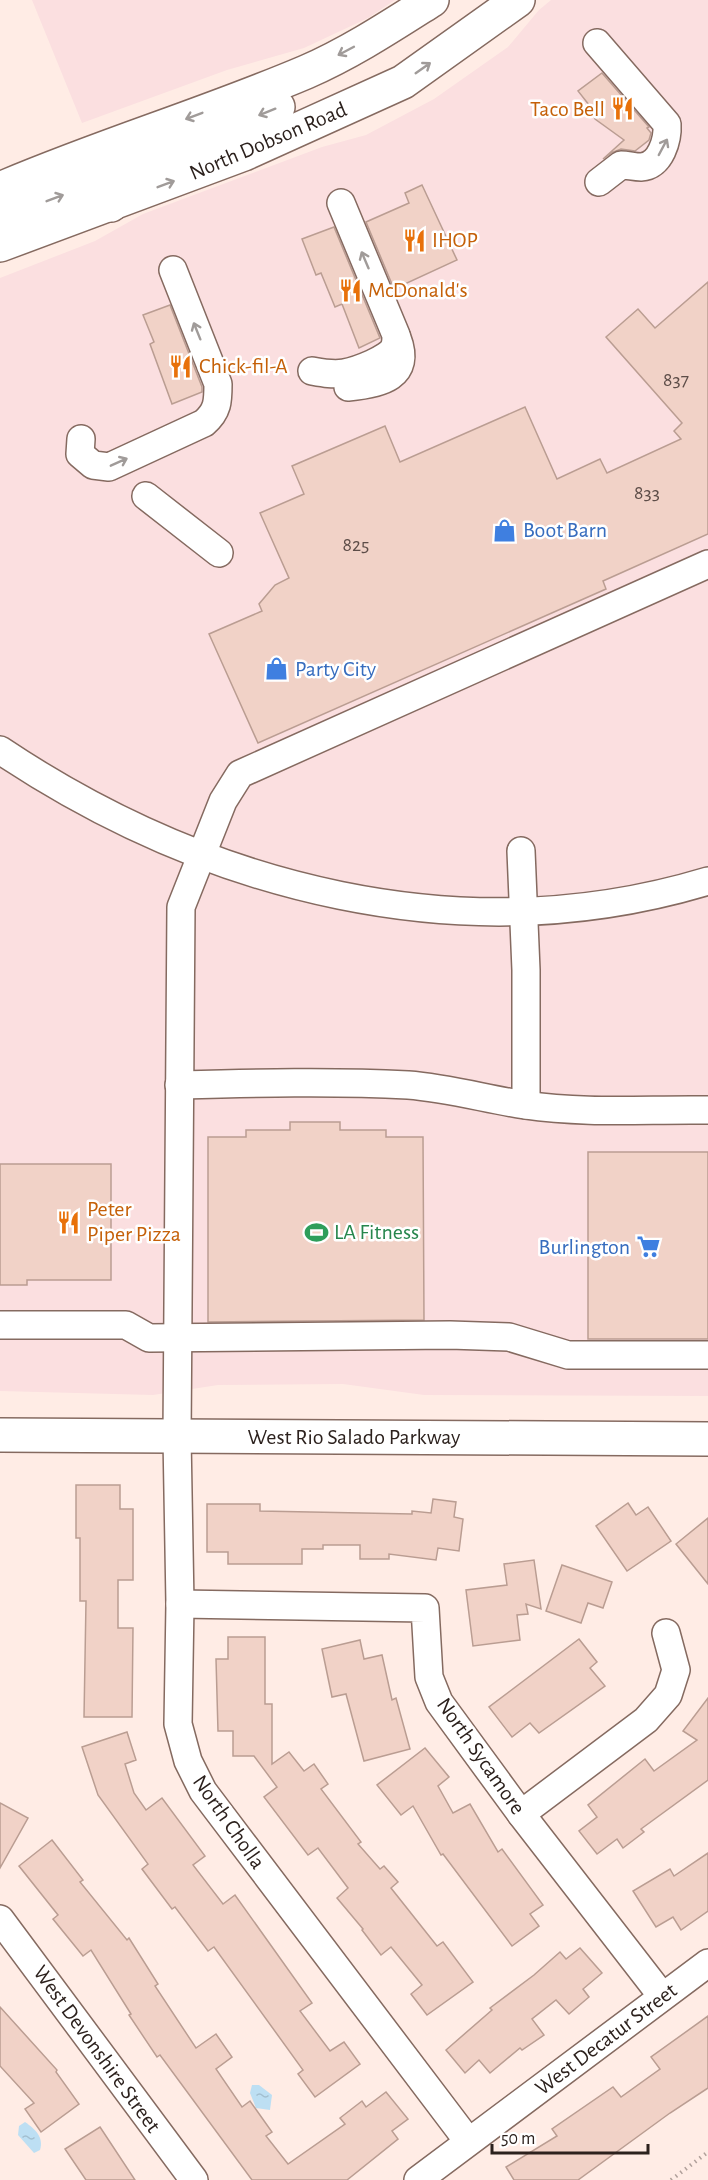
<svg xmlns="http://www.w3.org/2000/svg" width="708" height="2180" font-family="'Alegreya Sans',sans-serif">
<style>
.commercial{fill:#fbdfe0}
.water{fill:url(#water-ripples)}
.building{fill:#f1d2c7;stroke:#ba9d92;stroke-width:1.5}
.lines{fill:none;stroke-linecap:round;stroke-linejoin:round}
.minor-casing{stroke:#856a60;stroke-width:30}
.major-casing{stroke:#856a60;stroke-width:36}
.path{stroke:#b0a09a;stroke-width:4;stroke-dasharray:1.5 4.5;stroke-linecap:butt}
.minor{stroke:#fff;stroke-width:27}
.major{stroke:#fff;stroke-width:33}
.oneway{stroke:#a09b99}
.labels{text-anchor:middle;dominant-baseline:central;stroke-width:5;stroke-linejoin:round;paint-order:stroke}
.number-label{font-size:20px;fill:#5d4d48}
.food-label{font-size:22px;fill:#c56008;stroke:#fff;text-anchor:start}
.street-label{font-size:22px;fill:#2c211d;stroke:#fff}
.shop-label{font-size:22px;fill:#366cbe;stroke:#fff;text-anchor:start}
.leisure-label{font-size:22px;fill:#27864d;stroke:#fff;text-anchor:start}
</style>
<defs>
<pattern id="water-ripples" width="26" height="14" patternUnits="userSpaceOnUse" patternTransform="scale(1.5)"><rect width="26" height="14" fill="#bddff3"/><path d="M2 4q2-2 4 0t4 0M15 11q2-2 4 0t4 0" fill="none" stroke="#a3bfd0"/></pattern>
</defs>
<rect width="100%" height="100%" fill="#ffece5"/>
<!-- commercial -->
<g class="commercial">
<path d="M32,0H395L368,18L304,48L227,70L82,123Z"/>
<path d="M551,0H708V1396L424,1395L343,1384L218,1385L153,1395L0,1391V278L95,241L143,214L322,147L366,135L434,99L508,47L539,10Z"/>
</g>
<!-- water -->
<g class="water">
<path d="M252,2085H259L272,2095L270,2110L256,2108L250,2093Z"/>
<path d="M25,2122C35,2129 44,2137 40,2150L34,2153L18,2135L19,2126Z"/>
</g>
<!-- building -->
<g class="building">
<path d="M602,73L649,127L647,128L651,133L649,140L635,151L621,149L611,153L603,159L624,140L595,119L592,113L593,110L578,91Z"/>
<path d="M422,185L457,260L394,289L366,222L409,203L405,193Z"/>
<path d="M334,227L380,338L359,348L342,304L335,307L321,273L316,275L302,239Z"/>
<path d="M708,282V534L603,581L606,589L258,743L209,634L262,611L259,604L275,585L289,578L260,513L304,494L292,466L385,426L400,462L525,407L557,479L600,459L607,473L681,439L674,431L682,423L606,337L638,309L655,328Z"/>
<path d="M170,305L202,387V392L172,404L150,344L154,342L143,315Z"/>
<path d="M290,1122H340V1130H386V1137H423L424,1320L208,1322V1137H246V1130H290Z"/>
<rect x="588" y="1152" width="120" height="187"/>
<path d="M0,1164H111V1280H27V1285H0Z"/>
<path d="M76,1485H120V1509H133V1580H118V1628H133L132,1717H84L86,1601H80V1538H76Z"/>
<path d="M433,1499L456,1502L454,1517L463,1519L459,1551L438,1548L436,1560L389,1554V1559H360V1545H323V1549H302V1564H228V1552H207V1504H260V1511L412,1514V1511L431,1513Z"/>
<path d="M628,1503L636,1515L648,1507L671,1541L627,1571L596,1526Z"/>
<path d="M708,1518V1584L676,1544Z"/>
<path d="M534,1560L541,1609L526,1604L528,1614L517,1615L520,1640L473,1646L466,1590L507,1585L504,1564Z"/>
<path d="M562,1565L612,1582L603,1608L588,1603L581,1623L546,1611Z"/>
<path d="M228,1637H265V1704H272V1764L289,1752L304,1771L314,1764L328,1784L321,1789L361,1842L358,1844L380,1869L384,1866L398,1882L391,1888L437,1946L443,1942L473,1982L427,2015L411,1994L422,1985L391,1947L381,1955L362,1930L363,1929L337,1898L348,1888L318,1848L308,1855L264,1797L277,1787L254,1756H233V1731H218L216,1659H228Z"/>
<path d="M579,1639L597,1662L590,1668L605,1686L539,1733L530,1723L512,1737L489,1707Z"/>
<path d="M360,1640L364,1659L382,1655L392,1700L396,1698L410,1749L364,1761L346,1694L332,1697L322,1649Z"/>
<path d="M708,1698V1780L641,1829L644,1832L623,1848L617,1839L597,1854L579,1831L597,1817L588,1805L645,1759L654,1771L697,1740L683,1731Z"/>
<path d="M127,1732L136,1760L125,1764L134,1793L146,1810L162,1798L205,1856L193,1865L223,1904L235,1895L312,2003L300,2011L330,2051L344,2042L360,2064L315,2097L298,2074L303,2070L214,1947L208,1951L175,1907L172,1909L142,1869L148,1864L98,1795L82,1747Z"/>
<path d="M425,1748L449,1777L438,1786L453,1813L470,1804L498,1852L502,1849L543,1905L530,1914L539,1926L512,1946L443,1854L441,1855L413,1806L401,1815L377,1785Z"/>
<path d="M0,1803L28,1818L0,1868Z"/>
<path d="M52,1840L83,1880L80,1882L127,1940L129,1938L158,1984L155,1986L196,2048L216,2034L232,2057L216,2069L242,2107L250,2101L272,2132L266,2136L288,2164L345,2124L340,2118L362,2101L366,2107L386,2092L408,2119L392,2131L398,2139L347,2180H252L160,2055L157,2057L129,2015L131,2014L91,1950L83,1956L53,1919L58,1915L19,1866Z"/>
<path d="M708,1853V1911L681,1930L673,1917L656,1927L633,1891L670,1869L674,1876Z"/>
<path d="M580,1948L602,1973L583,1989L589,1997L569,2014L556,2000L532,2019L544,2035L522,2050L520,2048L490,2073L479,2060L465,2073L446,2050L492,2010L490,2008L534,1975L560,1952L566,1959Z"/>
<path d="M0,2007L57,2070L56,2072L79,2104L41,2132L25,2109L34,2103L0,2066Z"/>
<path d="M708,2016V2088L670,2113L578,2180H514L506,2167L557,2136L552,2129L613,2087L621,2097L660,2069L651,2057Z"/>
<path d="M100,2127L135,2180H86L65,2149Z"/>
</g>
<g class="lines">
<defs>
<g id="minor">
<path d="M597,43L667,124C668,139 661,166 641,167C634,167 628,165 621,165L599,182"/>
<path d="M312,371C323,373 333,375 344,373C356,371 389,359 394,348C396,344 396,339 396,335L341,203"/>
<path d="M348,387C381,384 412,377 397,338"/>
<path d="M81,439L80,454L93,465L109,467L204,423C218,411 218,401 218,384L173,270"/>
<path d="M146,496L219,553"/>
<path d="M0,750C208,889 463,955 708,881"/>
<path d="M521,851L526,970V1105"/>
<path d="M179,1085C256,1083 332,1081 408,1085C448,1088 486,1099 525,1105C586,1114 647,1109 708,1110"/>
<path d="M0,1325H126L149,1338L450,1335L509,1337L568,1355H708"/>
<path d="M180,1604L425,1608L429,1677L439,1702L521,1814L662,1996"/>
<path d="M521,1814L646,1720L668,1695L676,1670L666,1633"/>
<path d="M0,1919L194,2180"/>
<path d="M468,2141L203,1791L188,1761L178,1724L180,1604L177,1437L181,907L223,801L240,774L708,564"/>
<path d="M418,2180L708,1963"/>
</g>
<g id="major">
<path d="M0,189C100,146 205,115 306,72C350,53 391,26 432,0"/>
<path d="M111,205C112,191 113,178 126,170L278,107"/>
<path d="M0,219L77,190L89,174L94,153"/>
<path d="M0,245L244,154L403,82L518,0"/>
<path d="M0,1435L708,1439"/>
</g>
</defs>
<!-- minor casing -->
<use href="#minor" class="minor-casing"/>
<!-- major casing -->
<use href="#major" class="major-casing"/>
<!-- path -->
<path class="path" d="M671,2180L708,2152"/>
<!-- minor -->
<use href="#minor" class="minor"/>
<!-- major -->
<use href="#major" class="major"/>
</g>
<!-- one-way arrows -->
<defs><path id="oneway-shaft" d="M-6 0H5M1.5-3L5.5 0L1.5 3" fill="none" stroke-width="1.6" stroke-linecap="round" stroke-linejoin="round" transform="scale(1.5)"/></defs>
<g class="oneway">
<use href="#oneway-shaft" transform="translate(346 51) rotate(152)"/>
<use href="#oneway-shaft" transform="translate(423 68) rotate(-35)"/>
<use href="#oneway-shaft" transform="translate(267 112) rotate(158)"/>
<use href="#oneway-shaft" transform="translate(194 116) rotate(159)"/>
<use href="#oneway-shaft" transform="translate(663 147) rotate(-62)"/>
<use href="#oneway-shaft" transform="translate(166 184) rotate(-21)"/>
<use href="#oneway-shaft" transform="translate(55 198) rotate(-21)"/>
<use href="#oneway-shaft" transform="translate(365 260) rotate(-113)"/>
<use href="#oneway-shaft" transform="translate(197 331) rotate(-112)"/>
<use href="#oneway-shaft" transform="translate(119 462) rotate(-24)"/>
</g>
<!-- icons -->
<defs>
<symbol id="restaurant-bare" viewBox="-9 -9 18 18"><path d="M-5-6h1v4h1v-4h1v4h1v-4h1v5L-1.5 .5V6h-2V.5L-5-1ZM5-6V6H3V1.5H1.5Q1.5-4 5-6Z" fill="#e8710a" stroke="#fff" stroke-width="2.5" paint-order="stroke"/></symbol>
<symbol id="shop-bare" viewBox="-9 -9 18 18"><path d="M-5-2.5h2.3a2.7 3.5 0 0 1 5.4 0H5L5.5 6h-11ZM-1.5-2.5h3a1.5 2.3 0 0 0-3 0Z" fill="#3f7fe0" stroke="#fff" stroke-width="2.5" paint-order="stroke"/></symbol>
<symbol id="stadium-bare" viewBox="-9 -9 18 18"><path d="M0-5a6.5 5 0 1 0 0 10a6.5 5 0 1 0 0-10ZM-3.5-1.8h7v3.6h-7Z" fill="#2e9e5b" stroke="#fff" stroke-width="2.5" paint-order="stroke"/></symbol>
<symbol id="supermarket-bare" viewBox="-9 -9 18 18"><path d="M-6-5.5h2.5l.6 2H6L4.5 2H-2.5L-4.4-4H-6ZM-1.5 3.2a1.3 1.3 0 1 0 .1 0ZM3 3.2a1.3 1.3 0 1 0 .1 0Z" fill="#3f7fe0" stroke="#fff" stroke-width="2.5" paint-order="stroke"/></symbol>
</defs>
<g fill-rule="evenodd">
<use href="#restaurant-bare" x="606" y="92" width="33" height="33"/>
<use href="#restaurant-bare" x="398" y="224" width="33" height="33"/>
<use href="#restaurant-bare" x="334" y="274" width="33" height="33"/>
<use href="#restaurant-bare" x="164" y="350" width="33" height="33"/>
<use href="#shop-bare" x="488" y="514" width="33" height="33"/>
<use href="#shop-bare" x="260" y="652" width="33" height="33"/>
<use href="#restaurant-bare" x="52" y="1206" width="33" height="33"/>
<use href="#stadium-bare" x="300" y="1216" width="33" height="33"/>
<use href="#supermarket-bare" x="632" y="1230" width="33" height="33"/>
</g>
<g class="labels">
<!-- number labels -->
<g class="number-label">
<text x="676" y="380">837</text>
<text x="647" y="493">833</text>
<text x="356" y="545">825</text>
</g>
<!-- food labels -->
<g class="food-label">
<text x="605" y="109" text-anchor="end">Taco Bell</text>
<text x="432" y="240">IHOP</text>
<text x="368" y="290">McDonald's</text>
<text x="199" y="366">Chick-fil-A</text>
<text x="87" y="1209">Peter<tspan x="87" dy="25">Piper Pizza</tspan></text>
</g>
<!-- street labels -->
<g class="street-label">
<text transform="translate(268 141) rotate(-23)">North Dobson Road</text>
<text x="354" y="1437">West Rio Salado Parkway</text>
<text transform="translate(481 1756) rotate(55)">North Sycamore</text>
<text transform="translate(229 1822) rotate(55)">North Cholla</text>
<text transform="translate(606 2039) rotate(-37)">West Decatur Street</text>
<text transform="translate(97 2049) rotate(54)">West Devonshire Street</text>
</g>
<!-- shop labels -->
<g class="shop-label">
<text x="523" y="530">Boot Barn</text>
<text x="295" y="669">Party City</text>
<text x="630" y="1247" text-anchor="end">Burlington</text>
</g>
<!-- leisure labels -->
<g class="leisure-label">
<text x="334" y="1232">LA Fitness</text>
</g>
</g>
<!-- scale -->
<path d="M492 2144v9h156v-9" fill="none" stroke="#2c211d" stroke-width="3"/>
<text x="501" y="2144" font-size="18" fill="#2c211d" stroke="#ffffff" stroke-width="4.5" paint-order="stroke">50 m</text>
</svg>
